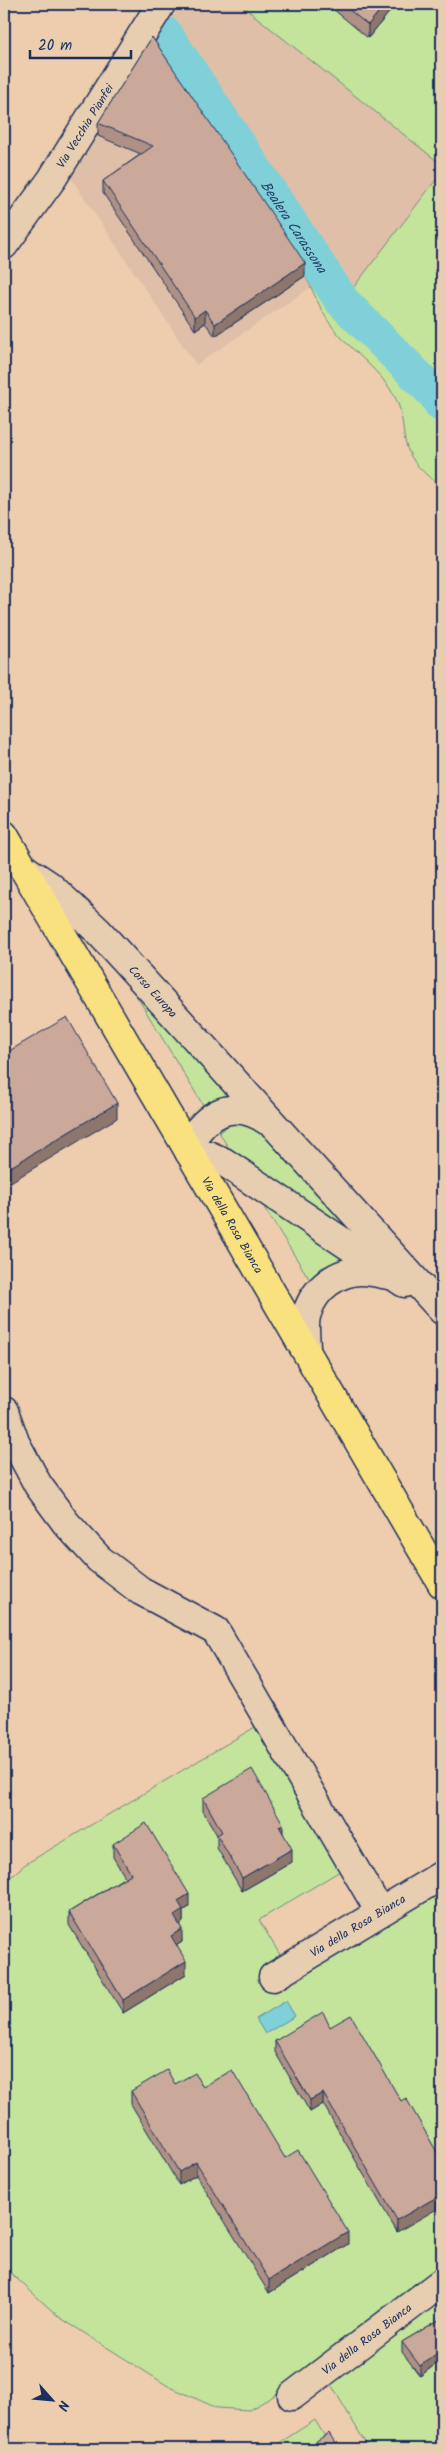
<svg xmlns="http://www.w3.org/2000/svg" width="446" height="2453" font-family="Kalam,sans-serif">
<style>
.built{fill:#dfbfa7}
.green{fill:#c4e39b;stroke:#70897c}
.water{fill:#7fd0d8;stroke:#5790a7}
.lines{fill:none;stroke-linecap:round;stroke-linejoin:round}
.canal{stroke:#7fd0d8;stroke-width:35}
.minor-casing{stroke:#1b2f5e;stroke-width:31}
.major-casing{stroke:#1b2f5e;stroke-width:31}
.minor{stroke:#e8ceb0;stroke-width:28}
.major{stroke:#fae180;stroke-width:28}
.wall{fill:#ae9184;stroke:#1b2f5e}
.shaded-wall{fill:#8d766c;stroke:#1b2f5e}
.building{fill:#caa99a;stroke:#1b2f5e}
.labels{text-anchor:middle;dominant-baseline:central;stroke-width:5;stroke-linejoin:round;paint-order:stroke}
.street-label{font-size:12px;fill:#1b2f5e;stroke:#e8ceb0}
.water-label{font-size:14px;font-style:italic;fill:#253f6a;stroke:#e8ceb0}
</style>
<rect width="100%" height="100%" fill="#eecdae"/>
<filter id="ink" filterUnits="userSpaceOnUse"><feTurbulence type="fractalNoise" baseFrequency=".02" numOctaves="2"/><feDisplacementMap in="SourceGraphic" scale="10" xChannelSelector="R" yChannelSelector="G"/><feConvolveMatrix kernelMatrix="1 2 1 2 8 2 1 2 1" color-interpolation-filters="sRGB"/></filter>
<g filter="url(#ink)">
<!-- built -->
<g class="built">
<path d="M181,4H442V172L350,292L169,23Z"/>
<path d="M152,50L311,287L196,365L71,178Z"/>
</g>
<!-- green -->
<g class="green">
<path d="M240,4H442V165Z"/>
<path d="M169,23L350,292L442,172V487C426,475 410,463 405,441C402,426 403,412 395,397C379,367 347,349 328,321C318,306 313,288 303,273C254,198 202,125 152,50Z"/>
<path d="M128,982L232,1099H216L203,1105Z"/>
<path d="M247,1120L262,1128L379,1254L229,1149L219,1132L232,1123Z"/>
<path d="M260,1201L343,1260L321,1268L310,1280Z"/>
<path d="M255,1727L340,1871L259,1920L294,1978L442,1890V2268L272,2397L249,2410L217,2408L168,2386L59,2317L4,2267V1883L24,1865Z"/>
<path d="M442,2296V2449H369L329,2381Z"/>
<path d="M315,2420L329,2443L320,2449H270Z"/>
</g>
<!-- water -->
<path class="water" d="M286,2001L295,2016L265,2034L256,2019Z"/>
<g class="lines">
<!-- canal -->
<path class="canal" id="s1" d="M165,34L342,301L435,394L442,405"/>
<defs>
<g id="minor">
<path id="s2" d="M4,245L52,179L161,4"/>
<path id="s3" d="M23,868L50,886L98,931L442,1310"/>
<path d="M187,1147C206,1113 232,1097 268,1121"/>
<path d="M189,1152L208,1155L224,1162L404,1283"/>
<path d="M306,1349C306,1338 303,1324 307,1313C314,1289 337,1271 362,1271C371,1271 381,1274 390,1275"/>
<path d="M4,1411L15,1442L38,1485L66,1523L99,1559L141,1591L216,1631L380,1912"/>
<path id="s4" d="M273,1977L442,1875"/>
<path id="s5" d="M292,2396L442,2282"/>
</g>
<g id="major">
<path id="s6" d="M4,835L442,1584"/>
</g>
</defs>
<!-- minor casing -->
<use href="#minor" class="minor-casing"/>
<!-- major casing -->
<use href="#major" class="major-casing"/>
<!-- minor -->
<use href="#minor" class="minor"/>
<!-- major -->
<use href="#major" class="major"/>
</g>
<!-- wall -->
<g class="wall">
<path d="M327,4H396L368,38Z"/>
<path d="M152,37L305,276L215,336L205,323L195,330L103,193V181L141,154L98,136V123Z"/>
<path d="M203,1798L283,1833L292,1862L242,1891L217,1848V1835L203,1811Z"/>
<path d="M113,1844L189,1907L183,1911V1922L180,1925L182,1942L176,1946L186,1974L123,2013L69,1925V1912L125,1877L113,1857Z"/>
<path d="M330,2027L401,2101L397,2232L323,2104L310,2112L275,2052V2041Z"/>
<path d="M175,2084L203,2087L285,2158L348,2244L269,2293L196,2175L179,2185L131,2104V2091Z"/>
<path d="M442,2318V2364L440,2361L420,2376L402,2352V2342Z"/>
</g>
<!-- shaded-wall -->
<g class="shaded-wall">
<path d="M385,4H396L368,38V25Z"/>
<path d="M305,263V276L215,336V324Z"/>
<path d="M205,310V323L195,330V317Z"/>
<path d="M117,1103V1118L4,1186V1171Z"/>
<path d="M283,1824V1837L279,1826Z"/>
<path d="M292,1849V1862L242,1891V1878Z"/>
<path d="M189,1894V1907L183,1911V1922L174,1929V1916L178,1901Z"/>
<path d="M182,1929V1942L171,1949V1936Z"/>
<path d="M186,1961V1974L123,2013V2000Z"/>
<path d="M323,2093V2104L310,2112V2100Z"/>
<path d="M196,2162V2175L179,2185V2172Z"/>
<path d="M442,2194V2206L397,2232V2220Z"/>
<path d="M348,2232V2244L269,2293V2280Z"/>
<path d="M440,2351V2361L420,2376V2366Z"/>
</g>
<!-- building -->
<g class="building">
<path d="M342,4H385L368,25Z"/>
<path d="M152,37L305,263L215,324L205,310L195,317L103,181L153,146L98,123Z"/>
<path d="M67,1017L117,1103L4,1171V1054Z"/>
<path d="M252,1769L283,1824L279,1826L292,1849L242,1878L217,1835L222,1832L203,1798Z"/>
<path d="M146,1823L189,1894L178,1901L183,1910L174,1916L182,1929L171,1936L186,1961L123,2000L69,1912L131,1874L113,1844Z"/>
<path d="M323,2012L330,2027L351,2015L401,2101L406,2098L442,2161V2194L397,2220L323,2093L310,2100L275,2041Z"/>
<path d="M167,2070L175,2084L195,2073L203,2087L232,2070L285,2158L298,2150L348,2232L269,2280L196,2162L179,2172L131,2091Z"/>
<path d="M442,2318V2354L440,2351L420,2366L402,2342Z"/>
<path d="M329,2433L339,2449H304Z"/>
</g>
</g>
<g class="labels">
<!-- street labels -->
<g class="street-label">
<text stroke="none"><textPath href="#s2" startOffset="144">Via Vecchia Pianfei</textPath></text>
<text stroke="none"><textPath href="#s3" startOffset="180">Corso Europa</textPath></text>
<text stroke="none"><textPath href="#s6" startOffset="452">Via della Rosa Bianca</textPath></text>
<text stroke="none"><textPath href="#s4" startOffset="99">Via della Rosa Bianca</textPath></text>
<text stroke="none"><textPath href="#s5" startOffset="94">Via della Rosa Bianca</textPath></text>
</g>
<!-- water labels -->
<g class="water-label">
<text stroke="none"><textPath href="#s1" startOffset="232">Bealera Carassona</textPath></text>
</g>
</g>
<!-- margin -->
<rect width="446" height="2453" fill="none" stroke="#e8ceb0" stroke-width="20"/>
<rect x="10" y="10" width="426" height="2433" fill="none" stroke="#1b2f5e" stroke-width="2" filter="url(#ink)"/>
<!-- north arrow -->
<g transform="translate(52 2400) rotate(117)" stroke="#e8ceb0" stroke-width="4" paint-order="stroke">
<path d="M0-4L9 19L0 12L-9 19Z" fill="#1b2f5e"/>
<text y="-8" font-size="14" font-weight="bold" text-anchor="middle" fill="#1b2f5e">N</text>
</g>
<!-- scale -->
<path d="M30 50v8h101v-8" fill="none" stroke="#1b2f5e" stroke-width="2.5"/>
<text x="38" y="50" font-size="15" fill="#1b2f5e" stroke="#e8ceb0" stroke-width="4" paint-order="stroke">20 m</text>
</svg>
